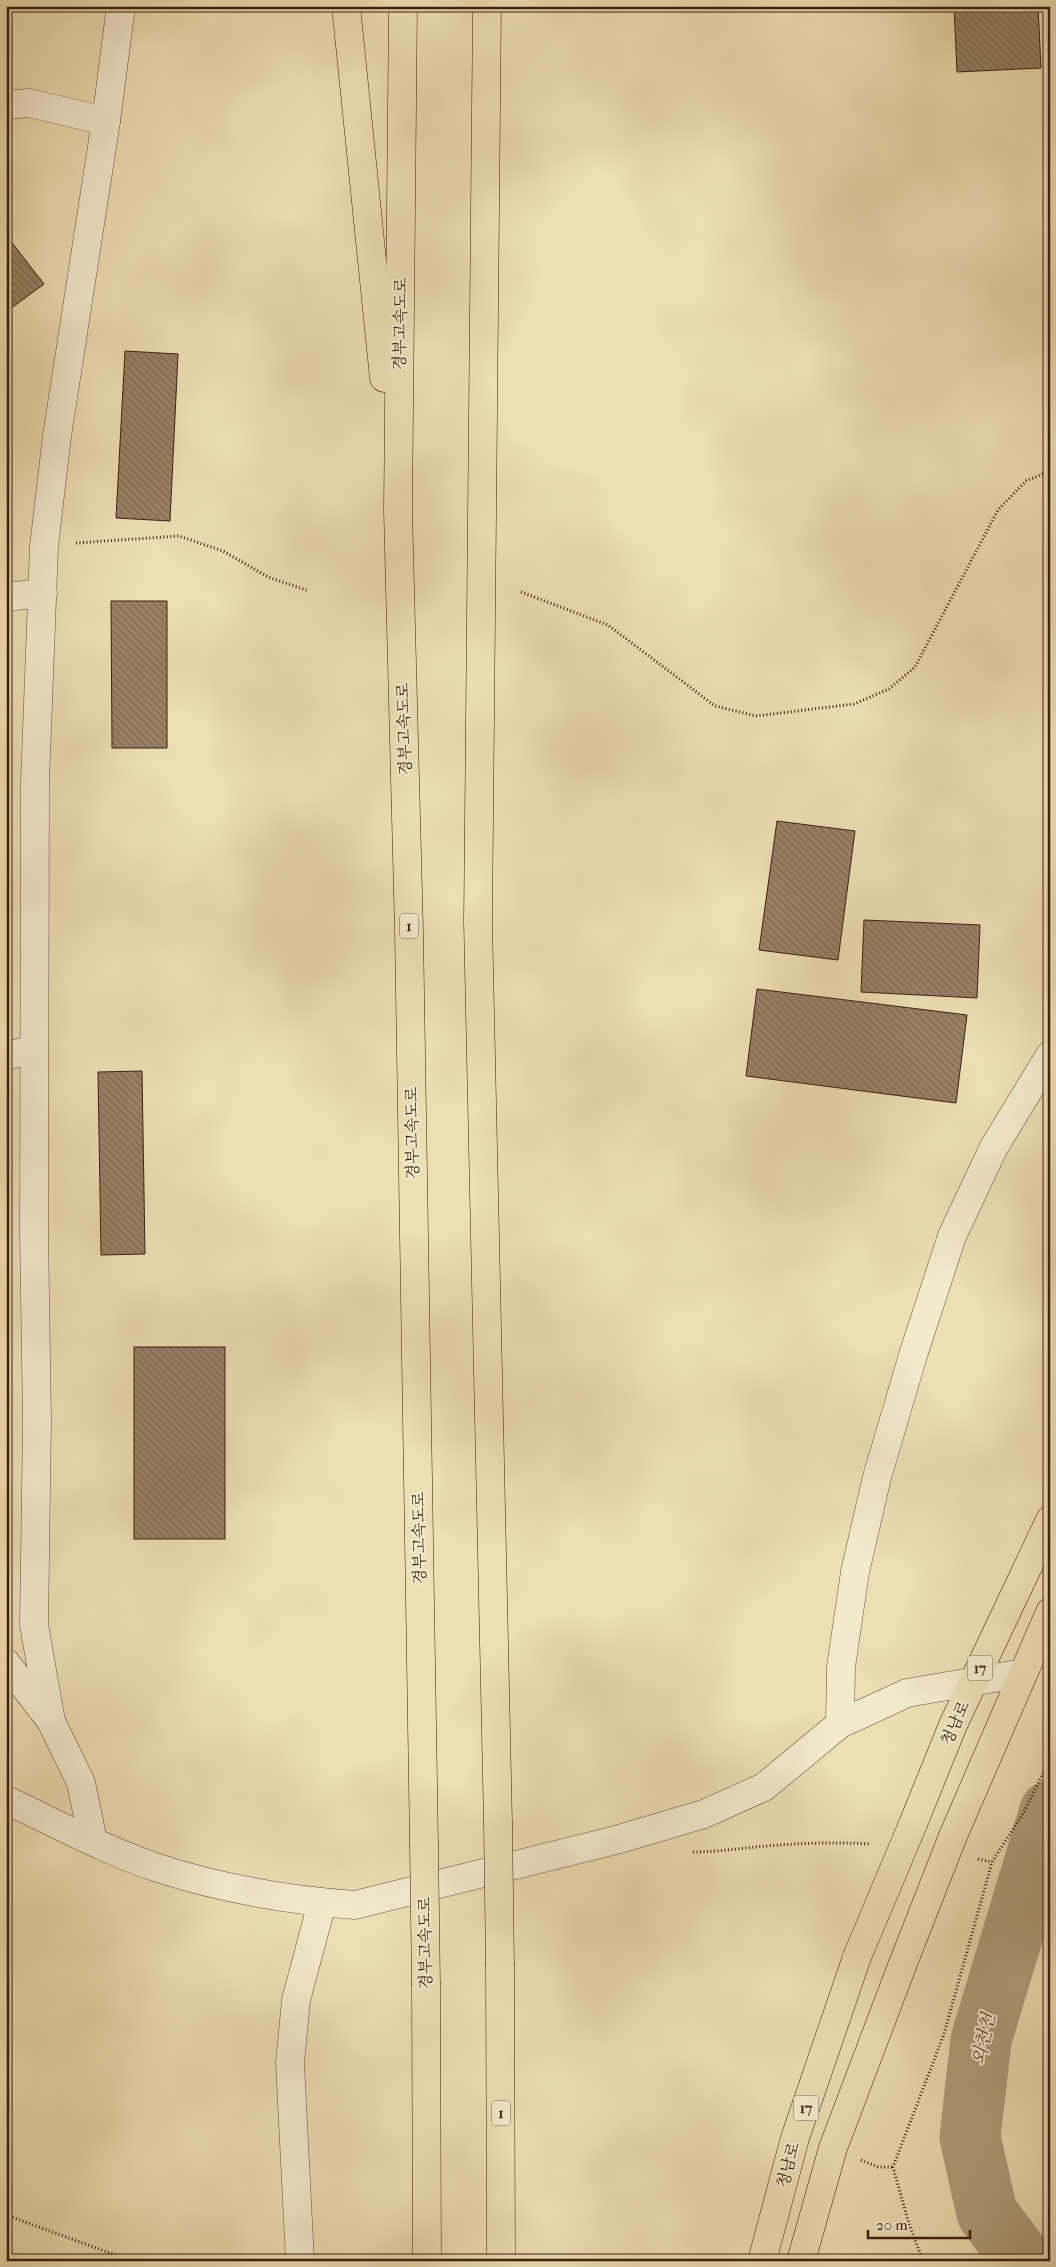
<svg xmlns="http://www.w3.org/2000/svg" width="1056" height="2267" font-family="'IM FELL French Canon','Noto Serif KR',serif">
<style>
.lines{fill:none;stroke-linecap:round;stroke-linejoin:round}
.river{stroke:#b09e7c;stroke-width:61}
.building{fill:url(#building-back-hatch);stroke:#3c1f0f}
.minor-casing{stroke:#684f38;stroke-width:29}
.major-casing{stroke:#3c1f0f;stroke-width:29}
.highway-casing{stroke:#3c1f0f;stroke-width:29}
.path{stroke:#3c1f0f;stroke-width:3;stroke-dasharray:1 2.5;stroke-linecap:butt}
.minor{stroke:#f3eace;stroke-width:28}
.major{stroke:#ecdfb4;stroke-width:28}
.highway{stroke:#ecdfb4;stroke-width:28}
.major-bridge-casing{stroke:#3c1f0f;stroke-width:29;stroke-linecap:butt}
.highway-bridge-casing{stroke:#3c1f0f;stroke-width:29;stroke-linecap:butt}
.major-bridge{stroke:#ecdfb4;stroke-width:28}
.highway-bridge{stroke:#ecdfb4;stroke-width:28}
.labels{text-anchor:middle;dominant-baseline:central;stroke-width:4;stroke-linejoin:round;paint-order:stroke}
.shield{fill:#f3eace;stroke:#735c48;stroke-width:1}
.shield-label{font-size:15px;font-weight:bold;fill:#3c1f0f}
.street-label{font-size:16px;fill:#3c1f0f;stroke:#f3eace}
.water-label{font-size:18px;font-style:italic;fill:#654b35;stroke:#f3eace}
</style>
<defs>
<pattern id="building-back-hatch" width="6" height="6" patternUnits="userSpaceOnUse" patternTransform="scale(1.25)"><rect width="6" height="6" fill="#988365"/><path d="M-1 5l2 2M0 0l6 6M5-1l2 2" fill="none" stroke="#7d6b52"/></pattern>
</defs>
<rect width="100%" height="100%" fill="#ecdfb4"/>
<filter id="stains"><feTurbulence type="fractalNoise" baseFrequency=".004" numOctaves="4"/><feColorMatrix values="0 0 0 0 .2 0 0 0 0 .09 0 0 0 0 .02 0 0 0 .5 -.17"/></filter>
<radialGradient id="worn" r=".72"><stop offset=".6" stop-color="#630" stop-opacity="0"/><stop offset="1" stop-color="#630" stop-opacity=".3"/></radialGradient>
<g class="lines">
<!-- river -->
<path class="river" d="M1023,2261L987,2213L970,2137L981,2040L1050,1811"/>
</g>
<!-- building -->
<g class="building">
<path d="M954,6H1038L1041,68L957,72Z"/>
<path d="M6,235L44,284L6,312Z"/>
<path d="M125,351L178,354L170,521L116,518Z"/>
<path d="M111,601H167V748H112Z"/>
<path d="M777,821L855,831L838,960L759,950Z"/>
<path d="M864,920L980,925L977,998L861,992Z"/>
<path d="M757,989L967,1015L956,1103L746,1076Z"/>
<path d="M142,1071L145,1254L101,1255L98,1072Z"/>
<rect x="134" y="1347" width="91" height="192"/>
</g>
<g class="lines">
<defs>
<g id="minor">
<path d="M6,105L29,103L106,121"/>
<path d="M6,597L43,593"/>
<path d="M6,1056L34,1049"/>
<path d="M6,1663L48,1717"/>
<path d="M840,1724L841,1667L855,1572L877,1477L914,1352L952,1236L994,1147L1050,1055"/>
<path d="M6,1800C56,1823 106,1851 158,1868C222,1889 289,1900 355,1905L616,1840L704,1814L764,1787L840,1724L907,1693L1023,1673"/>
<path d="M93,1841L81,1783L51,1721L34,1625L37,1421L34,1231L35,782L44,546L57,436L106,121L121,6"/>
<path d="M300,2261L290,2063L296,2000L322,1903"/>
</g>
<g id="major">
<path d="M915,1819L953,1725L1050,1520"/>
<path d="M953,1836L1050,1612"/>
<path d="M762,2261L795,2138L857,1957"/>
<path d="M801,2261L833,2148L902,1966"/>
</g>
<g id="highway">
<path d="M346,6L384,378"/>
<path d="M403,6L398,511L409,931L424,1845"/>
<path d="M487,6L478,922L498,1823"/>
<path d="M500,1965L501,2261"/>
<path d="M426,1985L427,2261"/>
</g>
</defs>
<!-- minor casing -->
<use href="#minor" class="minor-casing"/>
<!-- major casing -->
<use href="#major" class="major-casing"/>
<!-- highway casing -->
<use href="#highway" class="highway-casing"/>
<!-- path -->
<g class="path">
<path d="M76,543L179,536L223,551L268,577L309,591"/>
<path d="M521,592L608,625L715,706L756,716L854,704L889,689L915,667L998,510L1026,481L1050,471"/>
<path d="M693,1852C718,1852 742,1848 766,1846C801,1843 836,1842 871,1844"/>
<path d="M978,1859L992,1862"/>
<path d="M861,2160L878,2167H893"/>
<path d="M6,2215L132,2261"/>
<path d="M923,2261L909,2224L893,2167L944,2034L992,1862L1024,1812L1050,1759"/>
</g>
<!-- minor -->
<use href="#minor" class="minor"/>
<!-- major -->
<use href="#major" class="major"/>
<!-- highway -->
<use href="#highway" class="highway"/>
<defs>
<g id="major-bridge">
<path d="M857,1957L915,1819"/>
<path d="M902,1966L953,1836"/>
</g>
<g id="highway-bridge">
<path d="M498,1823L500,1965"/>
<path d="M424,1845L426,1985"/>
</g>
</defs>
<!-- major-bridge casing -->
<use href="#major-bridge" class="major-bridge-casing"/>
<!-- highway-bridge casing -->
<use href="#highway-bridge" class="highway-bridge-casing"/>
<!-- major-bridge -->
<use href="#major-bridge" class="major-bridge"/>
<!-- highway-bridge -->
<use href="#highway-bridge" class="highway-bridge"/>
</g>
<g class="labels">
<!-- shield labels -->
<g class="shield">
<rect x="400" y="913.5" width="18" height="25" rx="4"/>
<rect x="967.5" y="1655.5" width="25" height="25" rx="4"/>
<rect x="793.5" y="2095.5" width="25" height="25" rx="4"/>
<rect x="492" y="2100.5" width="18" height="25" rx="4"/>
</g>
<g class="shield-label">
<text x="409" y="926">1</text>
<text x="980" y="1668">17</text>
<text x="806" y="2108">17</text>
<text x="501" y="2113">1</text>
</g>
<!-- street labels -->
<g class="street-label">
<text transform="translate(400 324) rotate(-89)">경부고속도로</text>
<text transform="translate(404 729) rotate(-92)">경부고속도로</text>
<text transform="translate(412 1133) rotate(-91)">경부고속도로</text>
<text transform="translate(419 1538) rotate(-91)">경부고속도로</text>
<text transform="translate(955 1723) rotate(-66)">청남로</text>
<text transform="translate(425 1943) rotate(-91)">경부고속도로</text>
<text transform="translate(788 2165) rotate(-75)">청남로</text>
</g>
<!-- water labels -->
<g class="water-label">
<text transform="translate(984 2039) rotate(-78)">외천천</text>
</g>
</g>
<!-- margin -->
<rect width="1056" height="2267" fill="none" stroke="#ecdfb4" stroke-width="25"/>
<rect x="8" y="8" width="1041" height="2252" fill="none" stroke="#3c1f0f" stroke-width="2.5"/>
<rect x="12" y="12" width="1031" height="2242" fill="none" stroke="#3c1f0f"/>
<!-- scale -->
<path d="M868 2230v8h102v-8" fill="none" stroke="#3c1f0f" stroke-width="2.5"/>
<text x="876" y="2230" font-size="15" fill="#3c1f0f" stroke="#f3eace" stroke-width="4" paint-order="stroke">20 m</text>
<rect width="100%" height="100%" filter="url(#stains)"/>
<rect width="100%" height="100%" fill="url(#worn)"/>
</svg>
